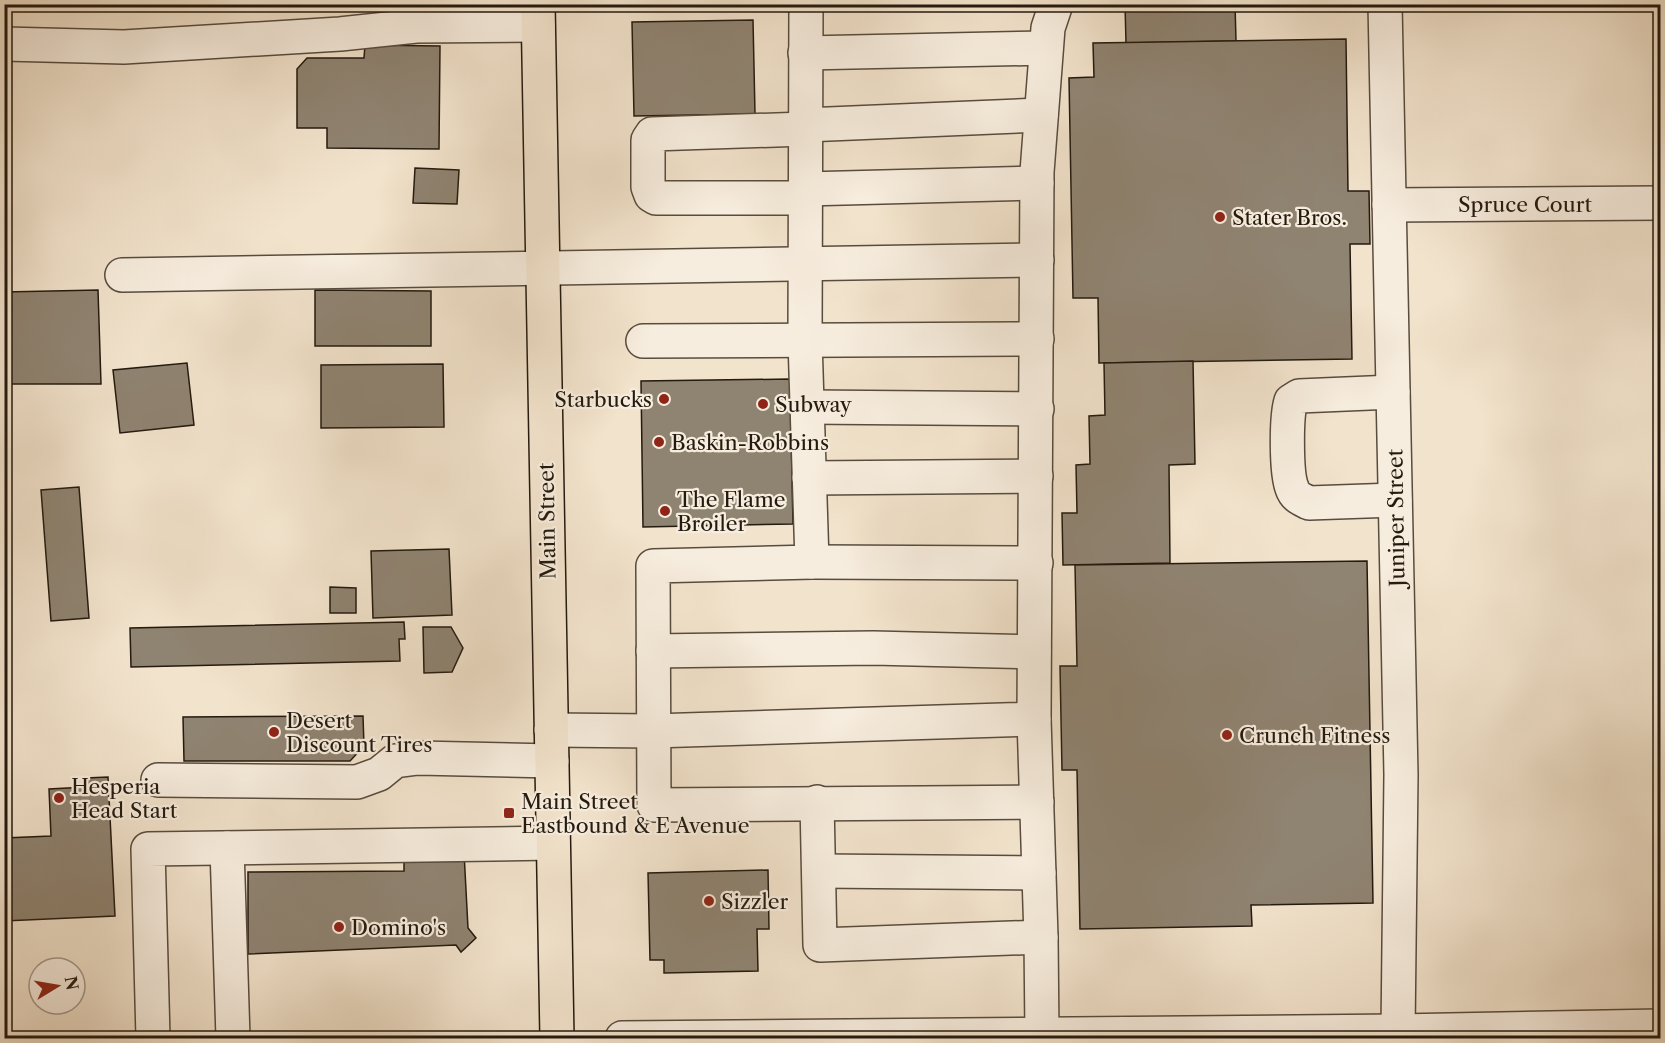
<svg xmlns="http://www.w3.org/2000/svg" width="1665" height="1043" font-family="'Libre Caslon Text',serif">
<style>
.building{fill:#8f8371;stroke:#241a0f;stroke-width:1.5}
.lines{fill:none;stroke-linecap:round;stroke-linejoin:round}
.minor-casing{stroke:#584c3e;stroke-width:36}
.major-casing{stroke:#241a0f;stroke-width:36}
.minor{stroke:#f7edde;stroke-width:33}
.major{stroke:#f2e3cc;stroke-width:33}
.poi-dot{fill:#8f2418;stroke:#f7edde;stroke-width:2}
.labels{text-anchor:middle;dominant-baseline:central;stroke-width:4.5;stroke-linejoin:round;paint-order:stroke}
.street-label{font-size:21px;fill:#241a0f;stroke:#f7edde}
.poi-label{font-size:21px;fill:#241a0f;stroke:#f7edde;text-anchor:start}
</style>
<rect width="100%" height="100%" fill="#f2e3cc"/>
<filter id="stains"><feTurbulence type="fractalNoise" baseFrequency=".00333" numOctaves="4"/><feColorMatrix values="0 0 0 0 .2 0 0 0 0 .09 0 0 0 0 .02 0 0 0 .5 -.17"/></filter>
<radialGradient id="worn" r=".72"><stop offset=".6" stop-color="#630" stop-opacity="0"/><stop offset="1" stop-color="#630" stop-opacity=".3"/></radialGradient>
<!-- building -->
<g class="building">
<path d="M1125,4H1235L1236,41L1126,43Z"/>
<path d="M753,20L755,114L634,116L632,22Z"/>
<path d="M1346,39L1348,191H1369L1370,244H1350L1352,359L1099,363L1098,298H1073L1069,78L1094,77L1093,43Z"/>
<path d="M365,45L440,46L439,149L327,148V128H297V69L307,58H364Z"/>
<path d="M415,168L459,170L457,204L413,203Z"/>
<path d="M98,290L101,384H4V292Z"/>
<path d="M315,290L431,291V346H315Z"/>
<path d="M1193,361L1195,464L1169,465L1170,563L1063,565L1062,513H1077L1076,465L1090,464L1089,416L1105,415L1104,363Z"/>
<path d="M187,363L194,425L120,433L113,370Z"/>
<path d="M443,364L444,427L321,428V365Z"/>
<path d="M790,379L793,524L643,527L641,381Z"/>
<path d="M79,487L89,618L51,621L41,490Z"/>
<path d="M449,549L452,615L373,618L371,551Z"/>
<path d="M1367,561L1373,903L1251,905L1252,926L1080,929L1077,770H1062L1060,666H1077L1075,565Z"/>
<path d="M330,587L356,588V613H330Z"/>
<path d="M404,622L405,639H399L400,661L131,667L130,628Z"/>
<path d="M423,627H451L463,648L452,672L424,673Z"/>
<path d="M363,716L364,746L350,761H184L183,717Z"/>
<path d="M108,777L115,916L4,921V838L51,836L49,789L87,787L86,778Z"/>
<path d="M464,852L468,928L476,938L461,952L456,945L248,954V872L404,871V853Z"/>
<path d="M768,870L769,929H757L758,971L664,973V960H650L648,873Z"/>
</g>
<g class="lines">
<defs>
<g id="minor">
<path d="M806,4L805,340L812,562L653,566L654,805L1037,802"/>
<path d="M1385,4L1401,775L1398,1031"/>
<path d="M4,44L124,47L340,34L416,26L538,25"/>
<path d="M805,53L1046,48"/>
<path d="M805,125L1041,115"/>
<path d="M805,129L652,134L648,140V187L651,195L656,198H805"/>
<path d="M805,189L1037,183"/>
<path d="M1389,205L1660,203"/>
<path d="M122,275L1037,260"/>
<path d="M643,341L1037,339"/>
<path d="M1393,392L1299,396L1291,401C1286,416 1286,473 1292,488C1295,497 1301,499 1309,503L1395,500"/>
<path d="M807,407L1037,409"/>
<path d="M809,478L1036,476"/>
<path d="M812,562L1036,563"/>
<path d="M653,651L873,648L1034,652"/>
<path d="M1034,719L1041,937L1042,1034"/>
<path d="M551,730L653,731L1034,719L1037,172L1048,28L1056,4"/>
<path d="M158,780L357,782L379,774L395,761L418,758L552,761"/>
<path d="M817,802L820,945L1041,937"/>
<path d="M227,848L233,1038"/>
<path d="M819,871L1039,873"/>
<path d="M153,1038L148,849L553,843"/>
<path d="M622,1038L1398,1031L1660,1026"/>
</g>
<path id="major" d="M538,4L557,1038"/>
</defs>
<!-- minor casing -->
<use href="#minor" class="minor-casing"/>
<!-- major casing -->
<use href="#major" class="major-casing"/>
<!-- minor -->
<use href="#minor" class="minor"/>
<!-- major -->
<use href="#major" class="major"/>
</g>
<!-- markers -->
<g class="poi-dot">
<circle cx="1220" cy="217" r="6"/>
<circle cx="664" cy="399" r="6"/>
<circle cx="763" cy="404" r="6"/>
<circle cx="659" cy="442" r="6"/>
<circle cx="665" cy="511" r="6"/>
<circle cx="274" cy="732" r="6"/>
<circle cx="1227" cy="735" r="6"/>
<circle cx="59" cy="798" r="6"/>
<rect x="503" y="807" width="12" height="12" rx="3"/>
<circle cx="709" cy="901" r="6"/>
<circle cx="339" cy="927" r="6"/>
</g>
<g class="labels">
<!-- street labels -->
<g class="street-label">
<text x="1525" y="204">Spruce Court</text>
<text transform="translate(1396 518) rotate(-91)">Juniper Street</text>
<text transform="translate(547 521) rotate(-91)">Main Street</text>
</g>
<!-- poi labels -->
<g class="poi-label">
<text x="1232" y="217">Stater Bros.</text>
<text x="652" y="399" text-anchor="end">Starbucks</text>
<text x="775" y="404">Subway</text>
<text x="671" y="442">Baskin-Robbins</text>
<text x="677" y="499">The Flame<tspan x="677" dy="24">Broiler</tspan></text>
<text x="286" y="720">Desert<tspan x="286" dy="24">Discount Tires</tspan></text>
<text x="1239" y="735">Crunch Fitness</text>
<text x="71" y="786">Hesperia<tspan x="71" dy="24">Head Start</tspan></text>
<text x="521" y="801">Main Street<tspan x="521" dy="24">Eastbound &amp; E Avenue</tspan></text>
<text x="721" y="901">Sizzler</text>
<text x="351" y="927">Domino's</text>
</g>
</g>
<!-- margin -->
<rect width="1665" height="1043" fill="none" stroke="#f2e3cc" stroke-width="24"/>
<rect x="6" y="6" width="1653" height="1031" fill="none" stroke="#241a0f" stroke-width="3"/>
<rect x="12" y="12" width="1641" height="1019" fill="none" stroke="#241a0f" stroke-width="1.5"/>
<!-- north arrow -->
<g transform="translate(57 986) rotate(79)"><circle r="28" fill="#f7edde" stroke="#a3998b" stroke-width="1.5"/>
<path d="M0-4.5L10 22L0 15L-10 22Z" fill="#8f2418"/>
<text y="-9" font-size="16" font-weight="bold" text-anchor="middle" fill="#241a0f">N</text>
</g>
<rect width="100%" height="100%" filter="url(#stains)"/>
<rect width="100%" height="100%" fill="url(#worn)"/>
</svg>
